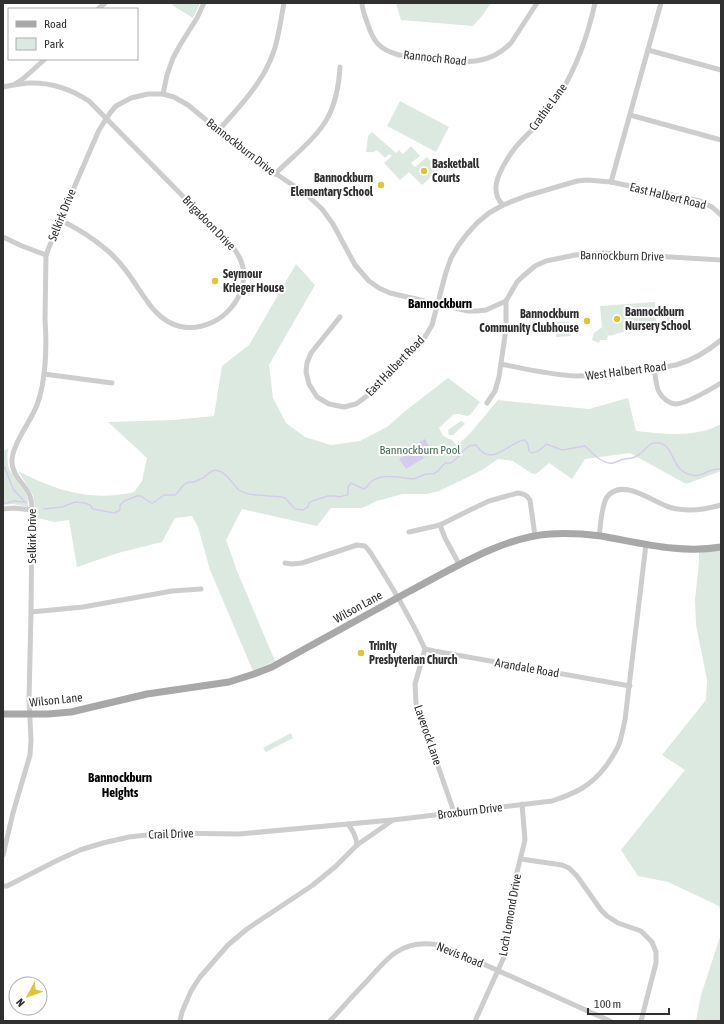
<svg xmlns="http://www.w3.org/2000/svg" width="724" height="1024" font-family="'Asap Condensed',sans-serif">
<style>
.green{fill:#dce9e1}
.water{fill:#d5cceb}
.lines{fill:none;stroke-linecap:round;stroke-linejoin:round}
.stream{stroke:#d5cceb;stroke-width:1.5}
.minor{stroke:#cdcdcd;stroke-width:5}
.major{stroke:#a8a8a8;stroke-width:7}
.poi-dot{fill:#dfc43a;stroke:#fff;stroke-width:1.5}
.labels{text-anchor:middle;dominant-baseline:central;stroke-width:4;stroke-linejoin:round;paint-order:stroke}
.street-label{font-size:12px;fill:#303030;stroke:#fff}
.poi-label{font-size:12px;font-weight:bold;fill:#303030;stroke:#fff;text-anchor:start}
.park-label{font-size:12px;fill:#3f6b52;stroke:#fff}
.neighbourhood-label{font-size:13px;font-weight:bold;fill:#000;stroke:#fff}
</style>
<rect width="100%" height="100%" fill="#fff"/>
<!-- green -->
<g class="green">
<path d="M175,3H200L193,18L172,5Z"/>
<path d="M396,3H491L482,16L473,26L401,20Z"/>
<path d="M400,101L449,127L436,152L387,126Z"/>
<path d="M372,132L396,153L399,150L403,154L411,146L420,156L411,163L415,167L427,157L439,170L422,185L409,172L400,180L384,163L392,156L389,154L385,158L377,150L374,152H366L368,136Z"/>
<path d="M296,264L315,285L269,365L273,398L286,423L305,437L331,445L360,441L387,427L404,412L448,378L480,402L470,415L467,416L459,414H454L439,428L443,436L452,440L457,446L472,431L498,400L516,402L589,409L628,398L636,431C664,434 696,438 721,424V471L686,484L630,453L585,459L572,479L549,463L536,474L531,473L513,461L498,459L482,470L460,481L439,491L427,494H402L377,501L362,508H331L317,526L242,509L226,540L237,571L275,661L253,671L210,570L198,527L192,516L175,518L162,542L118,553L77,567L69,520L55,522L37,518L33,495L18,471C57,491 91,502 134,492L142,481L147,458L108,422L173,420L214,416L222,366L249,345Z"/>
<path d="M655,302L656,325L626,331L609,336L602,327L600,306Z"/>
<path d="M666,308H673V314H677V319H674V321H667Z"/>
<path d="M558,322H570L571,336L556,337V324Z"/>
<path d="M602,327L608,335L607,340H600L599,343L592,340L594,333Z"/>
<path d="M461,421L463,422L465,424L453,435H449L448,430Z"/>
<path d="M8,449C7,456 7,462 9,469L26,494L28,499V507L13,504L3,505V451Z"/>
<path d="M721,547V915L719,906L668,882L638,876L621,850L685,770L662,755L706,700L707,680L696,625L695,600L699,562V548Z"/>
<path d="M291,733L293,738L266,752L263,748Z"/>
<path d="M721,934V1021H696L701,995Z"/>
</g>
<!-- water -->
<g class="water">
<path d="M425,439L433,452L425,457L417,444Z"/>
<path d="M417,448L424,458L406,469L399,459Z"/>
</g>
<g class="lines">
<!-- stream -->
<g class="stream">
<path d="M3,467L5,468L13,489L26,503"/>
<path d="M3,503H7L14,501L24,502"/>
<path d="M44,509L62,507L75,502L85,503L90,505L93,509L114,513L119,511L120,509V505L124,501L137,496H141L151,503H153L164,495H175C179,492 181,487 185,484C188,481 191,483 194,482C197,481 200,479 203,478C208,475 212,468 219,471C228,474 232,484 239,490C249,497 270,495 282,497L285,498L295,509L303,510L308,507L309,503L312,501L328,496H336L339,497L347,495L348,494V487L351,483L364,489C368,487 367,486 370,483C371,481 376,479 378,478C387,475 397,477 406,478C410,478 408,479 412,479C420,479 421,472 433,474L438,471L445,463H451L458,457L463,451L469,446L476,445C492,469 507,443 524,440C529,442 528,447 529,451L532,453C537,452 544,448 546,444L562,450L585,446C591,452 603,465 613,463C617,462 620,460 624,459C631,458 636,458 641,453C647,448 650,441 659,443C675,445 670,471 692,475C700,477 704,473 712,470C715,469 718,469 721,469"/>
</g>
<!-- minor -->
<g class="minor">
<path d="M362,3C362,9 365,16 367,22C373,41 378,49 399,55C412,56 425,58 439,59C467,63 489,65 511,43L537,3"/>
<path d="M98,9L105,3"/>
<path d="M648,50L721,70"/>
<path d="M15,84L24,78L45,59"/>
<path d="M3,87C11,85 19,84 28,83C50,82 71,89 89,101L232,246C243,260 246,271 242,288C238,302 226,316 213,322C191,332 171,328 155,311C150,306 146,299 142,294C132,279 122,263 108,251C93,238 77,228 60,220"/>
<path d="M163,94L167,75L173,58L180,45L197,18L204,3"/>
<path d="M630,115L721,140"/>
<path d="M219,130C236,110 258,88 269,63C278,45 280,23 284,3"/>
<path d="M275,174C291,158 318,137 328,117C336,102 339,84 340,67"/>
<path d="M611,182L661,3"/>
<path d="M503,205C499,201 496,195 496,189C495,177 508,157 515,148C522,139 531,132 538,123C546,114 554,104 560,94C577,66 588,35 595,3"/>
<path d="M3,237L22,246L46,255"/>
<path d="M340,317L311,353L307,363L306,372L309,384L317,397L329,404L344,407L356,404L367,396L386,379L425,337L432,325L446,272L451,258L458,246L467,234L477,223L489,213L503,205L526,196L577,181L587,180L611,182L700,201L712,207L721,215"/>
<path d="M501,364C525,369 551,375 576,376C600,376 623,373 646,369C656,368 666,367 676,365C693,360 708,351 721,340"/>
<path d="M654,368C655,375 656,386 659,392C662,398 670,404 676,404C686,404 713,388 721,383"/>
<path d="M44,374L112,383"/>
<path d="M487,403L495,391L499,377L506,329V301"/>
<path d="M3,509L14,508L32,510"/>
<path d="M440,525L445,538L459,564"/>
<path d="M409,532L440,525L470,510L489,501L518,493C524,494 527,495 530,500L535,536"/>
<path d="M599,536C601,525 601,506 607,497C622,477 653,502 669,507C672,508 675,509 678,509C693,512 707,509 721,505"/>
<path d="M285,563L292,564L302,563L357,545L365,546L370,552C390,583 409,615 425,649L415,684L416,703L454,812"/>
<path d="M31,612L83,607L172,591L201,589"/>
<path d="M425,649L434,651L630,686"/>
<path d="M348,824C353,831 356,836 357,845"/>
<path d="M3,855L13,813L30,755L31,740L29,700L31,612L32,510C32,504 31,497 28,492C22,482 11,473 12,460C13,443 31,421 37,405C46,381 47,345 45,320L46,255L60,220L99,130L110,113L116,106L131,98L148,94H163L174,97L188,105L251,157L306,194L322,209L333,224L355,265L369,281L379,288L390,293L468,311H477L486,310L506,301L517,282L522,277L535,266L546,261L575,255L603,253L721,260"/>
<path d="M521,859L562,865L569,868L577,876L601,910L607,916L618,923L641,931L652,942L656,952V963L641,1021"/>
<path d="M3,886H7L58,860L80,850L103,843L129,837L164,833L239,834L392,820"/>
<path d="M180,1021L182,1012L191,991L200,977L228,945L247,929L313,885L336,866L357,845L393,820L552,801C576,793 591,786 606,766C611,759 616,752 619,744C622,736 623,728 625,720L646,544"/>
<path d="M330,1021C343,1007 355,993 368,980C387,958 401,941 432,944C438,944 445,948 450,949L610,1021"/>
<path d="M475,1021L504,957L507,946L513,888L525,840L522,804"/>
</g>
<!-- major -->
<path class="major" d="M3,714H48L71,712L147,694L229,682L254,674L272,667C318,642 363,617 408,592C450,570 502,537 550,534C566,533 585,534 601,536C641,543 681,554 721,547"/>
</g>
<!-- markers -->
<g class="poi-dot">
<circle cx="424" cy="171" r="4"/>
<circle cx="381" cy="185" r="4"/>
<circle cx="215" cy="281" r="4"/>
<circle cx="617" cy="319" r="4"/>
<circle cx="587" cy="321" r="4"/>
<circle cx="361" cy="653" r="4"/>
</g>
<g class="labels">
<!-- street labels -->
<g class="street-label">
<text transform="translate(435 58) rotate(6)">Rannoch Road</text>
<text transform="translate(548 107) rotate(-54)">Crathie Lane</text>
<text transform="translate(241 147) rotate(38)">Bannockburn Drive</text>
<text transform="translate(668 196) rotate(14)">East Halbert Road</text>
<text transform="translate(62 215) rotate(-68)">Selkirk Drive</text>
<text transform="translate(209 223) rotate(46)">Brigadoon Drive</text>
<text transform="translate(622 256) rotate(1)">Bannockburn Drive</text>
<text transform="translate(395 366) rotate(-46)">East Halbert Road</text>
<text transform="translate(626 371) rotate(-7)">West Halbert Road</text>
<text transform="translate(32 536) rotate(-90)">Selkirk Drive</text>
<text transform="translate(358 607) rotate(-29)">Wilson Lane</text>
<text transform="translate(527 668) rotate(10)">Arandale Road</text>
<text transform="translate(56 700) rotate(-6)">Wilson Lane</text>
<text transform="translate(428 735) rotate(71)">Laverock Lane</text>
<text transform="translate(470 811) rotate(-7)">Broxburn Drive</text>
<text transform="translate(171 834) rotate(-2)">Crail Drive</text>
<text transform="translate(510 915) rotate(-80)">Loch Lomond Drive</text>
<text transform="translate(460 955) rotate(22)">Nevis Road</text>
</g>
<!-- poi labels -->
<g class="poi-label">
<text x="432" y="164">Basketball<tspan x="432" dy="14">Courts</tspan></text>
<text x="373" y="178" text-anchor="end">Bannockburn<tspan x="373" dy="14">Elementary School</tspan></text>
<text x="223" y="274">Seymour<tspan x="223" dy="14">Krieger House</tspan></text>
<text x="625" y="312">Bannockburn<tspan x="625" dy="14">Nursery School</tspan></text>
<text x="579" y="314" text-anchor="end">Bannockburn<tspan x="579" dy="14">Community Clubhouse</tspan></text>
<text x="369" y="646">Trinity<tspan x="369" dy="14">Presbyterian Church</tspan></text>
</g>
<!-- park labels -->
<g class="park-label">
<text x="420" y="450">Bannockburn Pool</text>
</g>
<!-- neighbourhood labels -->
<g class="neighbourhood-label">
<text x="440" y="303">Bannockburn</text>
<text x="120" y="777">Bannockburn<tspan x="120" dy="15">Heights</tspan></text>
</g>
</g>
<!-- border -->
<rect width="724" height="1024" fill="none" stroke="#303030" stroke-width="8"/>
<!-- legend -->
<rect x="8" y="8" width="130" height="52" fill="#ffffff" stroke="#acacac"/>
<rect x="16" y="21" width="20" height="6" fill="#a8a8a8" stroke="#acacac"/>
<text x="44" y="28" font-size="12" fill="#303030">Road</text>
<rect x="16" y="38" width="20" height="12" fill="#dce9e1" stroke="#acacac"/>
<text x="44" y="48" font-size="12" fill="#303030">Park</text>
<!-- north arrow -->
<g transform="translate(28 996) rotate(229)"><circle r="19" fill="#ffffff" stroke="#acacac"/>
<path d="M0-3L7 15L0 10L-7 15Z" fill="#dfc43a"/>
<text y="-6" font-size="11" font-weight="bold" text-anchor="middle" fill="#303030">N</text>
</g>
<!-- scale -->
<path d="M588 1008v6h81v-6" fill="none" stroke="#303030" stroke-width="2"/>
<text x="594" y="1008" font-size="12" fill="#303030" stroke="#ffffff" stroke-width="3" paint-order="stroke">100 m</text>
</svg>
